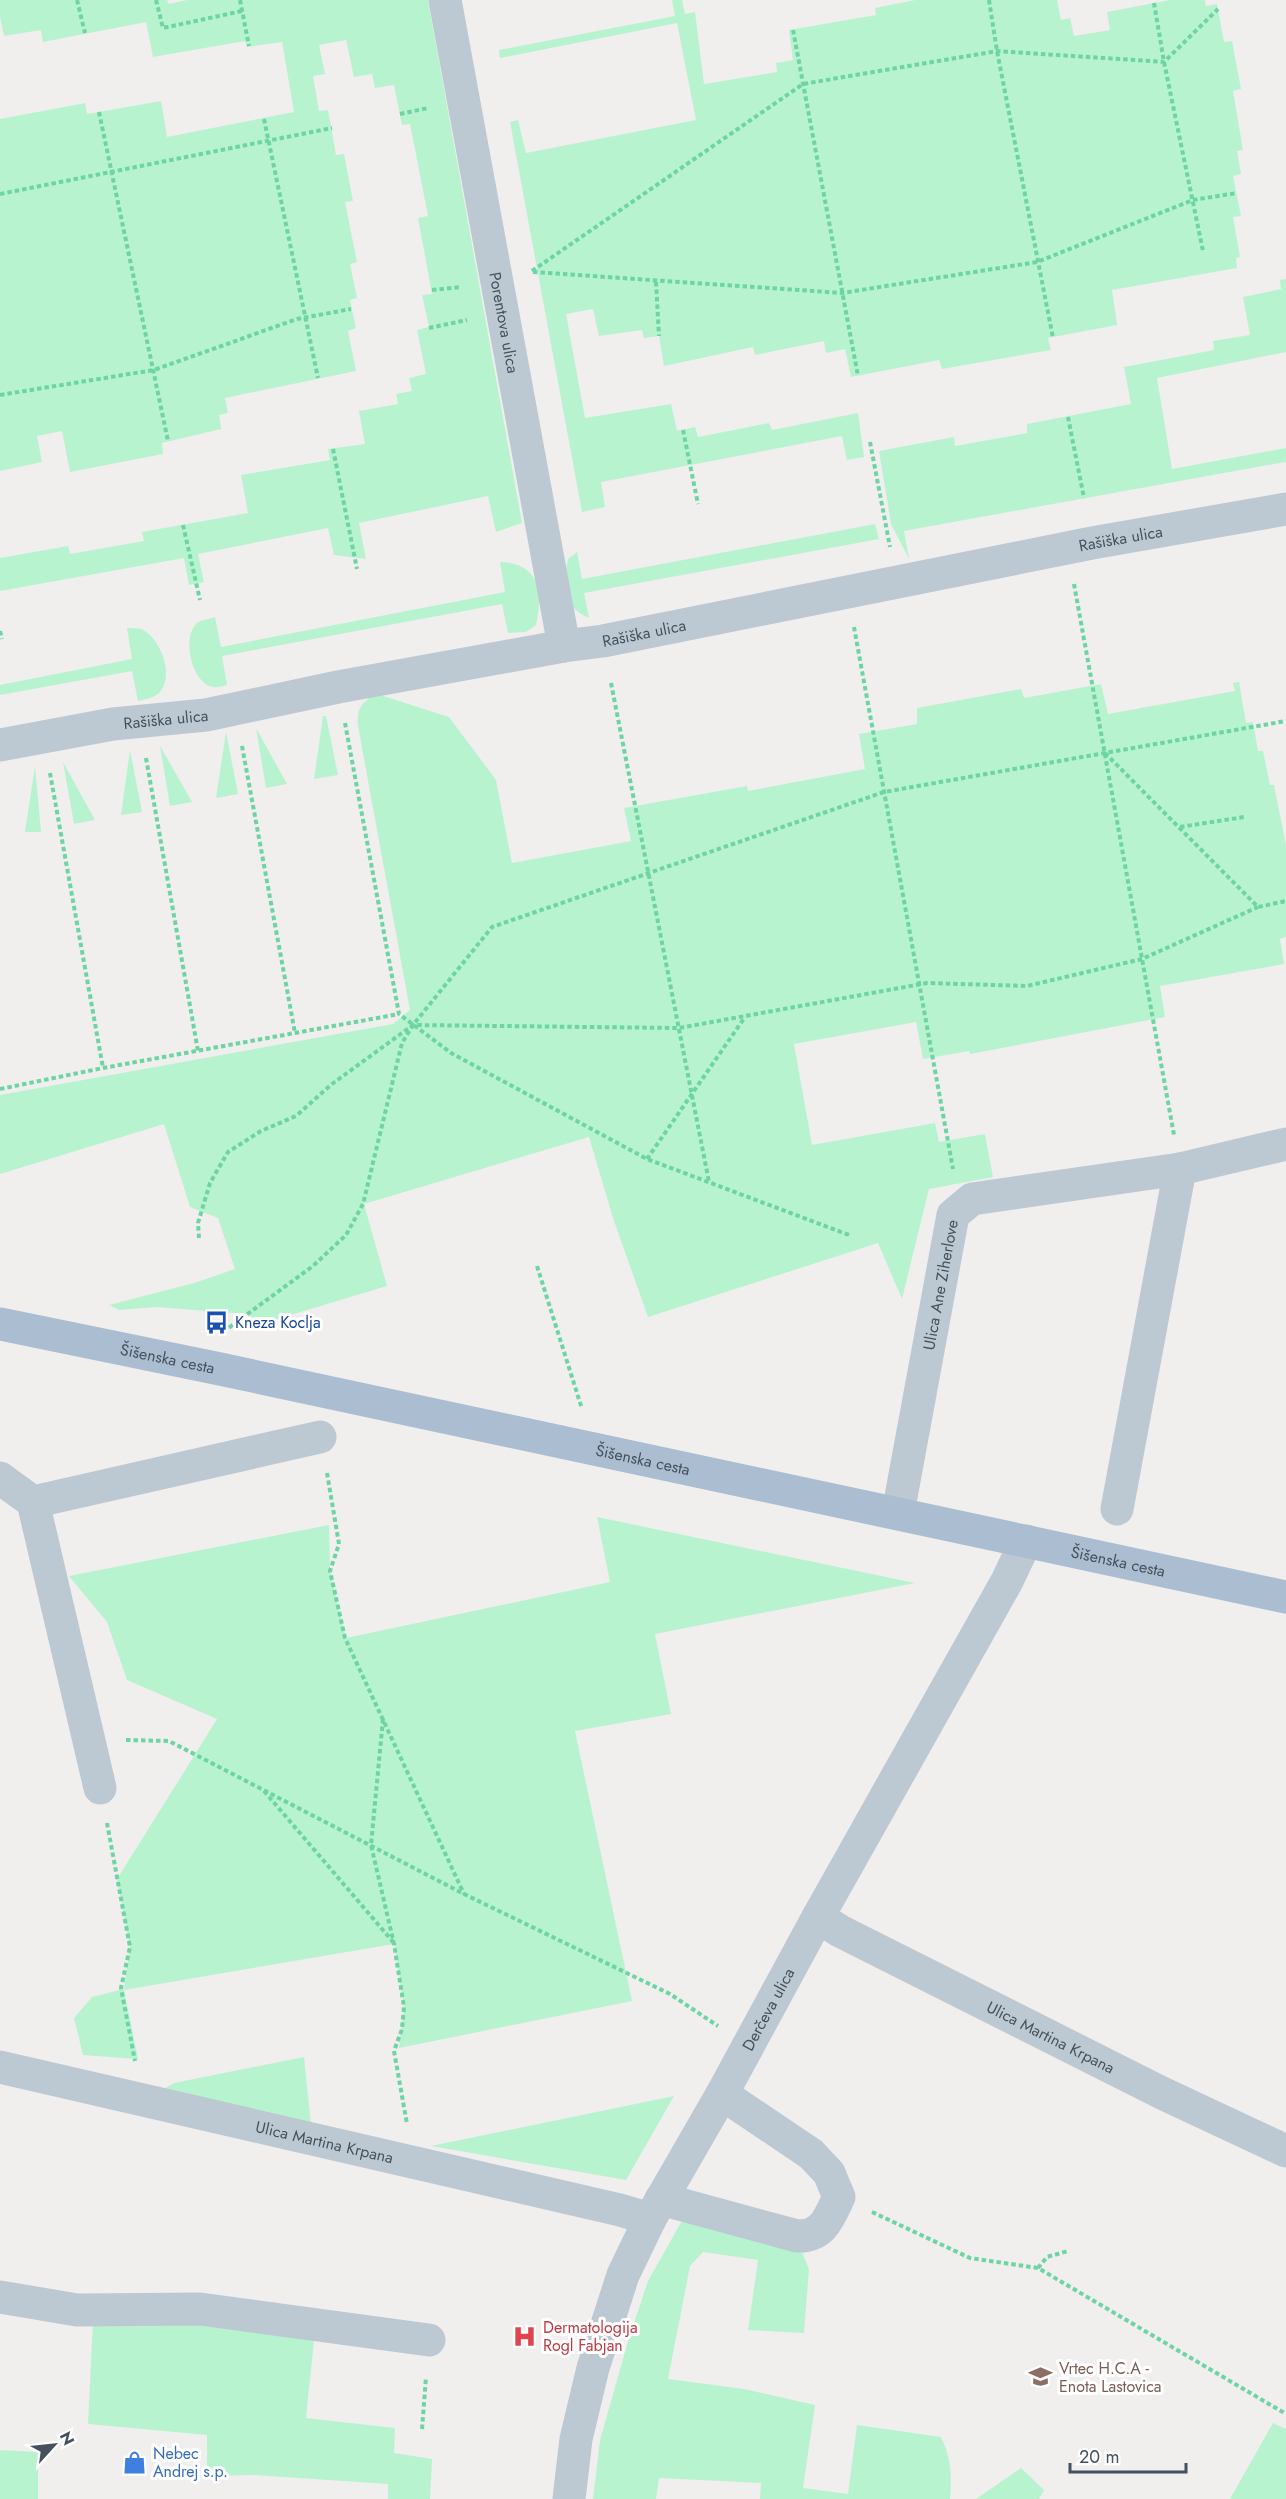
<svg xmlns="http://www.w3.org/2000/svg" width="1286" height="2499" font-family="Jost,sans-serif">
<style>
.green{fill:#b8f3d0}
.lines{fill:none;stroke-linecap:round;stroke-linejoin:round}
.path{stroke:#6dd5a3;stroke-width:4;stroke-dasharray:4.5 3;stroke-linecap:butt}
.minor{stroke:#bdc9d2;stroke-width:33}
.major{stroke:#abbdd0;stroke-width:33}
.labels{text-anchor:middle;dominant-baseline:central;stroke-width:6;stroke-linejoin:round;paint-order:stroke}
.street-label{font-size:16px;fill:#45515e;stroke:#fff}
.transit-label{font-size:16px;fill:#164399;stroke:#fff;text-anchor:start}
.health-label{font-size:16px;fill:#be3a42;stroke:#fff;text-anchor:start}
.education-label{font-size:16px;fill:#785e54;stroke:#fff;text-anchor:start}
.shop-label{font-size:16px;fill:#366cbe;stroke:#fff;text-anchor:start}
</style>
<rect width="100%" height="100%" fill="#f1eeee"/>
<!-- green -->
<g class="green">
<path d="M0,0H167L169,4L187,0H428L522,523L496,532L488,496L359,523L366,559L334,555L328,528L198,554L204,582L189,585L184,558L0,591V558L68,546L70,554L144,541L142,532L248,513L241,475L330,460L328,449L365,444L359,411L398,404L396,394L412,391L409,378L426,374L417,330L429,327L422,295L432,294L418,218L428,216L410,124L402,125L394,85L375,88L372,74L354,77L346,40L319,45L325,74L313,76L319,111L328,110L336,155L344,154L353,201L345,202L357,262L350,264L357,298L350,300L356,328L348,331L356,371L225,398L228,413L219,415L221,429L162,443L163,454L70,472L62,431L37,436L42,462L0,471V119L85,103L87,114L161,101L167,137L294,112L282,42L247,47L245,41L153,57L146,22L43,42L41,30L4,36L0,17Z"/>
<path d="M672,0H682L685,14L695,12L704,84L777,72L776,63L793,60L789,30L876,15L875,8L915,0H1057L1061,20L1070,18L1074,36L1110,30L1107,12L1170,0H1205L1206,6L1217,4L1224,42L1232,41L1241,89L1233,91L1243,150L1237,151L1241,174L1233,176L1241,216L1233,217L1240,257L1236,258L1237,268L1112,290L1117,325L1048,338L1051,350L942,369L939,360L851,377L845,349L826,353L824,341L755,355L753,347L664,366L659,336L644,338L642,330L599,336L593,309L566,314L585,418L671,404L677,431L695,427L698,437L769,423L772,430L858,413L864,457L847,460L842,436L601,482L605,507L582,512L510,122L518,120L526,153L696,120L677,23L500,58L499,50L675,16Z"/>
<path d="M1286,279V352L1157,378L1172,469L1286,448V464L1285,462L904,531L909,559L891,524L879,451L954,437L955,446L1027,433V424L1131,404L1124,367L1214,350L1213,341L1250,335L1243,297L1281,289L1280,280Z"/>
<path d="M875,524L879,539L584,593L589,618C563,608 563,583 568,559L577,552L582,579Z"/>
<path d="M500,562C540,563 543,592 536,625L526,632L508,633L502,604L222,656L227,685C223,686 217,688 213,687C192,684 181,637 197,623C201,620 210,619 215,617L221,647L505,592Z"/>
<path d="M127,628C131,628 137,628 141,629C160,637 175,675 160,692C154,698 147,699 138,701L132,671L0,695V685L132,659Z"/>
<path d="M1239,682L1246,723L1253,722L1258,751H1263L1270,785H1274L1286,845V937L1280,939L1284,964L1160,986L1165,1017L970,1054L969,1051L923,1059L916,1022L794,1044L812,1145L935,1123L939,1142L985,1134L993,1177L929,1189L902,1299L878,1243L648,1317L613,1218L589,1137L364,1204L387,1286L264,1323L246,1314L156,1307L119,1310L109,1305L194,1283L235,1269L218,1218L190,1207L164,1124L0,1174V1095L393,1024L410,1010L358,726C356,709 362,701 377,694L449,717L496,780L512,863L631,841L624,808L747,786L748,791L865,769L859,734L917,724V708L1021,689L1024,698L1101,684L1108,714L1235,691L1233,683Z"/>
<path d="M323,716H326L338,775L314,779Z"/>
<path d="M256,728L287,784L266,788Z"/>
<path d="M226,732L238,794L216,798Z"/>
<path d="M160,746L192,802L170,806Z"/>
<path d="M130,750L142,812L121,815Z"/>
<path d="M63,762L95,820L74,824Z"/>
<path d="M35,766L41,832H25Z"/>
<path d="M597,1517L915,1583L655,1634L671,1714L575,1731L632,2001L399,2048L404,2007L394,1944L124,1990L138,2059L83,2055L74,2018L92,1997L124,1989L130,1947L117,1879L217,1719L127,1680L107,1622L69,1576L329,1525L330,1571L346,1638L610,1582Z"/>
<path d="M304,2057L311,2125L154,2095L174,2083Z"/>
<path d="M674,2096L626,2180L431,2146Z"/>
<path d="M684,2217L802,2252L809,2269L804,2333L748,2330L758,2260L703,2252L690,2266L668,2379L744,2389L815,2405L803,2488L848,2494L857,2425L941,2437C951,2457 952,2476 950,2499H760L761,2483L659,2478L656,2499H593L600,2440L629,2338L648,2281Z"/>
<path d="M93,2320L201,2322L314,2341L306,2418L395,2428L394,2453L432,2459L430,2499H388V2484L254,2475L207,2476V2435L88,2424Z"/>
<path d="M1273,2423L1286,2429V2499H1230Z"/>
<path d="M0,2450L38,2452V2499H0Z"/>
<path d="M1021,2468L1044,2490L1039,2499H976Z"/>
</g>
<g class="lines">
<!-- path -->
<g class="path">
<path d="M77,0L85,33"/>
<path d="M156,0L163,28L242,11"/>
<path d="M240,0L249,46"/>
<path d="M989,0L997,51L1053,338"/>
<path d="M1154,3L1164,62L1203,251"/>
<path d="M793,30L858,376"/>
<path d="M99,112L168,441"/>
<path d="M400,114L428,108"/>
<path d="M264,119L318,378"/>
<path d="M0,194L332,128"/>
<path d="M532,271L803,84L997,51L1164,62L1218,9"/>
<path d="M533,272L842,293L1037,262L1193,200L1237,193"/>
<path d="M656,282L659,336"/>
<path d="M432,290L461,287"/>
<path d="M429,328L467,320"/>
<path d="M0,395L154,370L297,319L351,309"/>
<path d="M1068,417L1084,498"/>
<path d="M683,430L698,504"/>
<path d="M870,442L890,547"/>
<path d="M333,449L357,569"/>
<path d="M183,525L200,600"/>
<path d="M1074,584L1174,1135"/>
<path d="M854,627L953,1169"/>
<path d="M0,631L2,639"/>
<path d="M611,683L709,1182"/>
<path d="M345,723L399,1014L451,1053L647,1159L849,1235"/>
<path d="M242,746L295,1033"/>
<path d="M1105,753L1258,907L1286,901"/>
<path d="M146,758L198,1051"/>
<path d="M50,773L103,1068"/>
<path d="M1180,827L1244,817"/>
<path d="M0,1089L103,1068L399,1014"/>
<path d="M647,1159L745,1017"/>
<path d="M199,1238L198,1223L210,1183L228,1152L261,1131L296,1116L332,1084L413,1025L679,1028L927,983L1027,986L1142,959L1258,907"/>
<path d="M537,1266L582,1409"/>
<path d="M223,1332L313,1266L346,1235L363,1204L402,1043L413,1025L492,927L884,792L1286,721"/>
<path d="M327,1473L339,1544L330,1571L345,1638L464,1894"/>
<path d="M383,1719L371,1845L394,1944L404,2007L402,2029L394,2051L407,2124"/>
<path d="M126,1740L169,1741L464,1894L670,1994L718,2026"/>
<path d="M264,1791L394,1943"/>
<path d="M107,1823L130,1947L121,1988L135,2061"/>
<path d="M872,2212L970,2258L1038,2268L1286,2414"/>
<path d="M1038,2268L1047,2257L1068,2251"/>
<path d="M422,2429L426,2377"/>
</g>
<!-- minor -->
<g class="minor">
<path id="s1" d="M445,0L564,646"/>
<path id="s2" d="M0,745L113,724L206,715L338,687L564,646L603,641L1092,543L1286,509"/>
<path d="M0,1478L33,1502L320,1437"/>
<path d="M33,1502L100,1788"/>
<path d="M1117,1509L1180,1169"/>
<path id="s3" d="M898,1513L953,1215L972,1199L1180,1169L1286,1144"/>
<path id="s4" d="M818,1917L840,1931L1162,2093L1286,2151"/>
<path id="s5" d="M0,2067L620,2210L650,2219"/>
<path d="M661,2199L797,2236C823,2237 829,2218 839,2197L829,2173L811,2154L722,2094"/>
<path d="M0,2297L77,2310L200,2309L429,2340"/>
<path id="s6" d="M569,2499L576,2439L593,2368L623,2275L650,2219L722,2094L818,1917L1007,1581L1026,1541"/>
</g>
<!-- major -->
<path class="major" id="s7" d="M0,1324L220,1369L1286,1597"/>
</g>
<!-- icons -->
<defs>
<symbol id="bus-bare" viewBox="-9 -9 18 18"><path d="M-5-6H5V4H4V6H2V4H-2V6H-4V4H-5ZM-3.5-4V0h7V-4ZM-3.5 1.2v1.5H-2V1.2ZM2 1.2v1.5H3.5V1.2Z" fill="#1a4fb4" stroke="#fff" stroke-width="2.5" paint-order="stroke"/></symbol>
<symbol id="hospital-bare" viewBox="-9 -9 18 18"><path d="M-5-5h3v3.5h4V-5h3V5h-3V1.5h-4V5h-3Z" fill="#e0444e" stroke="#fff" stroke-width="2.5" paint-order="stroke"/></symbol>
<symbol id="school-bare" viewBox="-9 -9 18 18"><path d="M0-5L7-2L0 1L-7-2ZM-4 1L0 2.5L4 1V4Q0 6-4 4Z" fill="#8d6e63" stroke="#fff" stroke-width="2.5" paint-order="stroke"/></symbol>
<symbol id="shop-bare" viewBox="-9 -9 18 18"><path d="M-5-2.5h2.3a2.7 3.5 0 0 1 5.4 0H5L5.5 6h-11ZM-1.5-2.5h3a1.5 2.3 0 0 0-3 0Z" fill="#3f7fe0" stroke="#fff" stroke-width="2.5" paint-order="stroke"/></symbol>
</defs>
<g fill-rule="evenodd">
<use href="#bus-bare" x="200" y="1306" width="33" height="33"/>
<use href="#hospital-bare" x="508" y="2320" width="33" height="33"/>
<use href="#school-bare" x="1024" y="2360" width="33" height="33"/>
<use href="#shop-bare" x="118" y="2446" width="33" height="33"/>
</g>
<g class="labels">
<!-- street labels -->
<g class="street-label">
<text stroke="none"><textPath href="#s1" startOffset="328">Porentova ulica</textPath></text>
<text stroke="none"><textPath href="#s2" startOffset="1140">Rašiška ulica</textPath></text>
<text stroke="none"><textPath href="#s2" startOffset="654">Rašiška ulica</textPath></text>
<text stroke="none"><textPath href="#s2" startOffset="168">Rašiška ulica</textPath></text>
<text stroke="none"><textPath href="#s3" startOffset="232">Ulica Ane Ziherlove</textPath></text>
<text stroke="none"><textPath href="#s7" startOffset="171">Šišenska cesta</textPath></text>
<text stroke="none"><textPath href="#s7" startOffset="657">Šišenska cesta</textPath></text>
<text stroke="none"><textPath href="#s7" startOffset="1143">Šišenska cesta</textPath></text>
<text stroke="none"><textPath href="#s6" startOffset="534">Derčeva ulica</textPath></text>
<text stroke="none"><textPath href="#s4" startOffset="262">Ulica Martina Krpana</textPath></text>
<text stroke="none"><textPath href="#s5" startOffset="333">Ulica Martina Krpana</textPath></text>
</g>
<!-- transit labels -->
<g class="transit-label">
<text x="235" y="1322">Kneza Koclja</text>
</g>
<!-- health labels -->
<g class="health-label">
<text x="543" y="2327">Dermatologija<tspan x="543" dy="18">Rogl Fabjan</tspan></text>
</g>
<!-- education labels -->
<g class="education-label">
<text x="1059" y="2368">Vrtec H.C.A -<tspan x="1059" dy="18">Enota Lastovica</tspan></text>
</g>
<!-- shop labels -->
<g class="shop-label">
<text x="153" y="2453">Nebec<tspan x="153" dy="18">Andrej s.p.</tspan></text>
</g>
</g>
<!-- north arrow -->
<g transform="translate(54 2445) rotate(63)" stroke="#ffffff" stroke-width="4.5" paint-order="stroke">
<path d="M0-4.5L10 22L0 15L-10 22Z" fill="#45515e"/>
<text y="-9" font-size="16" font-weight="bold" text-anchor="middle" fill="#45515e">N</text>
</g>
<!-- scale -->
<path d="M1070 2463v9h116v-9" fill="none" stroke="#45515e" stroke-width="3"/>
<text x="1079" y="2463" font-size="18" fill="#45515e" stroke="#ffffff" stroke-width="4.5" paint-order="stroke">20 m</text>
</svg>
